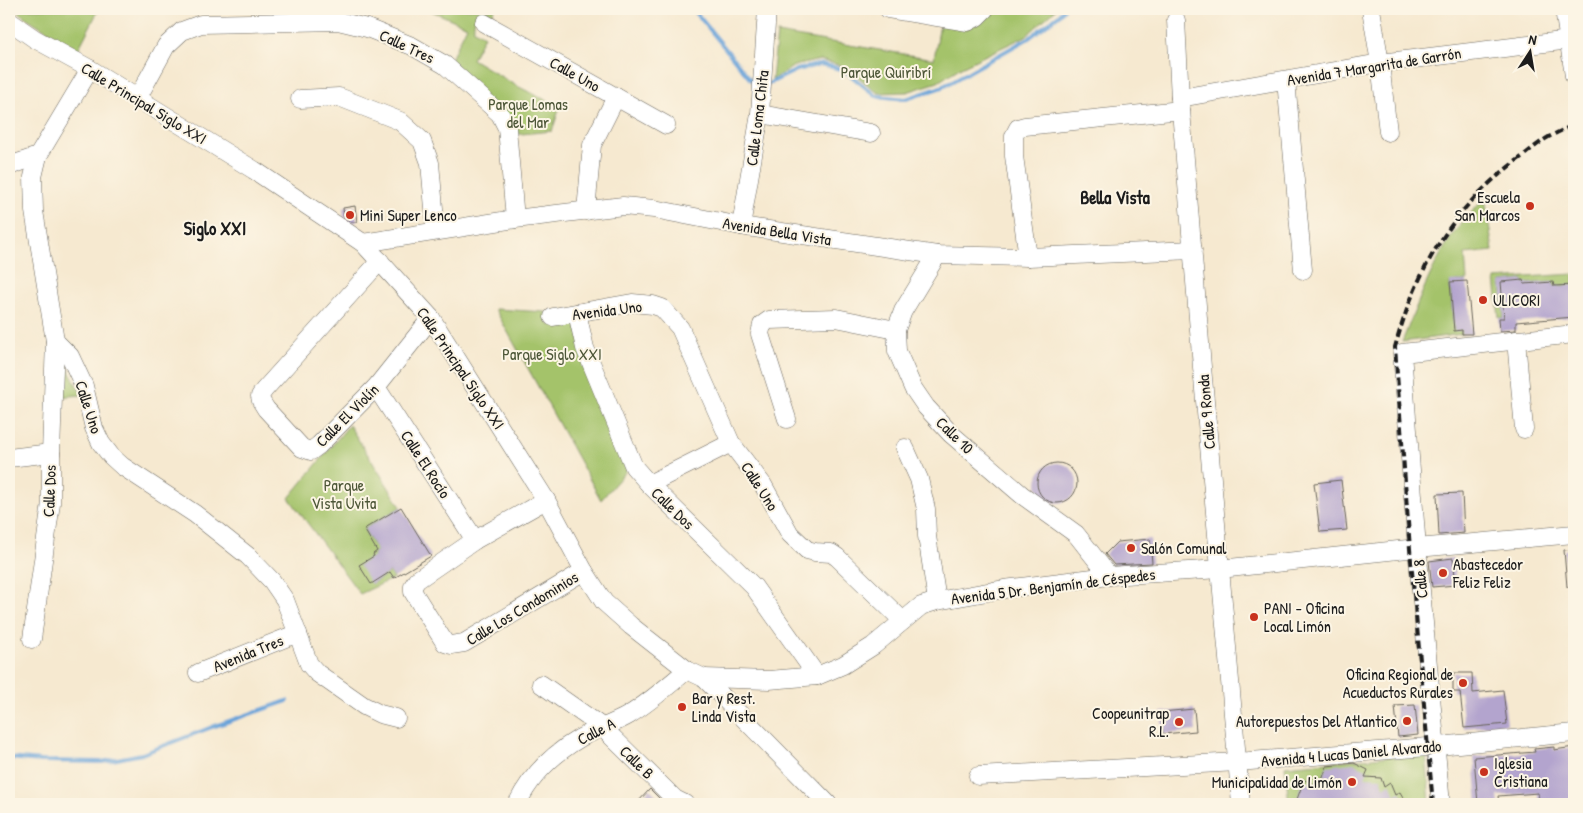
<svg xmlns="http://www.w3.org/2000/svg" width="1583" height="813" font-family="'Patrick Hand',sans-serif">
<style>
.green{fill:#a4c36a;stroke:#607043}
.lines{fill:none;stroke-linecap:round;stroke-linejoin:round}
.stream{stroke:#69a3d9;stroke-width:4}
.building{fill:#b3a4ce}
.minor-casing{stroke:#68645b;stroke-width:19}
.minor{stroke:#fff;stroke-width:18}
.rail{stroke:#1c1c1c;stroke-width:4;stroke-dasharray:8 4;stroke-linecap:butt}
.poi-dot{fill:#c8321e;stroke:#fcf5e5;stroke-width:2}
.labels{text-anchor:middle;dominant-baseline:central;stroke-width:4;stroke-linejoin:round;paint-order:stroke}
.street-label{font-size:16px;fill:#1c1c1c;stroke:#fcf5e5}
.park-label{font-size:16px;fill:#4c5637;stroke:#fcf5e5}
.poi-label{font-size:16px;fill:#1c1c1c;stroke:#fcf5e5;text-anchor:start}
.neighbourhood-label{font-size:18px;font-weight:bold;fill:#1c1c1c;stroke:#fcf5e5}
</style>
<rect width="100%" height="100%" fill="#fcf5e5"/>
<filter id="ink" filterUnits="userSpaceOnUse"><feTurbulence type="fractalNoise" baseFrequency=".02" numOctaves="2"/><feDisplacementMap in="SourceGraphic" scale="10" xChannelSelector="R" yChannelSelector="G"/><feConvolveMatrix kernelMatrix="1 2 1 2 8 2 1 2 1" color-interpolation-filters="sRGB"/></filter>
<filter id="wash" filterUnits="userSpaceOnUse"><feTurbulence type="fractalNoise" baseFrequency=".0096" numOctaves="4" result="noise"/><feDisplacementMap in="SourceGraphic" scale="20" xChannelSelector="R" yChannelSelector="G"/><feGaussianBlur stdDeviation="1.12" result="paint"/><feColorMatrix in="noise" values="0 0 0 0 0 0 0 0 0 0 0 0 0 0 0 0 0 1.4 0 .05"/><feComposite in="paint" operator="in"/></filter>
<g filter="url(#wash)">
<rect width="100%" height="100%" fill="#f6e9d0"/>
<!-- green -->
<g class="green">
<path d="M15,9H99L78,50L25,17Z"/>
<path d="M427,9H495L492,14C477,5 473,18 474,30L484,36L472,59L515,85L560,107L552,131L511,135L449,63L467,26Z"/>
<path d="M993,9H1056L1026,36L961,67L938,82L907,92L878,93L846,67L820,60L794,66L772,80L777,33L934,59L940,24Z"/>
<path d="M1485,198L1493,251L1465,254L1467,281L1450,283L1454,330H1462V334L1402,342C1418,303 1433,260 1459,226C1467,216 1477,207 1485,198Z"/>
<path d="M1574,274V285L1554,286L1553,282L1524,284L1523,280L1501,282L1504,318H1499L1495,279Z"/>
<path d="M495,309L546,312L549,325L575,322L627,470L601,500Z"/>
<path d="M58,351L82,395L57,397Z"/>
<path d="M349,425L401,507L364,529L377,551L373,553L374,556L371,584L390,572L394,578L360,594L289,498Z"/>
<path d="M1426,753L1430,804H1289L1285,766Z"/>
</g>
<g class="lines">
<!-- stream -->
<g class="stream">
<path d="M693,9L751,80L756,83"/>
<path d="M768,84L797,70L821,64L844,70L876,96L906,99L942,87L1029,38L1059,15L1064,9"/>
<path d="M9,758L41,761L102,762L142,754L212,727L287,701"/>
</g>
</g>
<g id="blocks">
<!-- building -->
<g class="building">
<path d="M355,206L357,222H351L344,217L343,208Z"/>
<path d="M1523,280L1524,284L1553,282L1554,286L1574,285V317L1516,322V330L1500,331L1499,318H1504L1501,282Z"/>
<path d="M1467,281L1472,334H1462V330L1454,331L1450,282Z"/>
<circle cx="1057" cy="483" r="20"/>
<path d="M1341,480L1347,530L1320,532L1314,483Z"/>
<path d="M1462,493L1464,533L1439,535L1437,494Z"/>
<path d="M401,507L431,556L394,578L390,572L371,584L359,565L374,556L373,554L377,551L364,529Z"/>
<path d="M1150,539L1152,563L1114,565L1105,554L1117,542Z"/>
<path d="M1574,549V586L1567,587L1564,550Z"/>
<path d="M1453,558L1456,585L1432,587L1429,561Z"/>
<path d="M1453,673H1472L1473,693L1503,690L1507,724L1464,728L1460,692H1453Z"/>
<path d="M1415,705L1418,735L1398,737L1395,706Z"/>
<path d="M1194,709L1196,731L1163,734L1161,712Z"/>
<path d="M1554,747V750L1574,747V804H1539L1538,793L1498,796L1499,804H1478L1474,757L1535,752L1534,749Z"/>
<path d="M1354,763L1368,770L1365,777L1381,778L1384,787L1390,783L1395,795L1400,792L1407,804H1370L1369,801L1360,804H1304L1296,802L1304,780L1320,786L1327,766Z"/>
<path d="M650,789L665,804H636Z"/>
</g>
</g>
</g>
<g filter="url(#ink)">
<use href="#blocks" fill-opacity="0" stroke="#68645b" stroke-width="1"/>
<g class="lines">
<defs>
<g id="minor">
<path d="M888,9L968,22L977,17L985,9"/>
<path d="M1371,9L1380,63L1388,132"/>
<path d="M1564,9L1574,76"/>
<path d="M1176,20L1180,98L1202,367L1241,804"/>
<path d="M9,21L35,39L90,69L254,170L363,243L431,318L546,500L584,571L604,602L631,626L687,670L704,678L828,804"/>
<path d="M484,23L666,125"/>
<path d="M1286,80L1303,270"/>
<path d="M1180,98L1380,63L1570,40"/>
<path d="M137,99L166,46L182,31L201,24L338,21L367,28L412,46L445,65L500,114L507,128L515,219"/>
<path d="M300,99L339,97L400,121L422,141L430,163L436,231"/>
<path d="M760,114L871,133"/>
<path d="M9,166L38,156"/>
<path d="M586,211L592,145L616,97"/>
<path d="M741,226L760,114L767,9"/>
<path d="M363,243L515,219L623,206L654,209L741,226L937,255L1028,257L1193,250"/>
<path d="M937,255L903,311L896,330L897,351L913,388L926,407L951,434L1022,495L1076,534L1109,576"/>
<path d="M1028,257L1014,156V136L1018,128L1025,126L1181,110"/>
<path d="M380,261L264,390L260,396L261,401L266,409L302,448L311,451L319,445L376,387L431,318"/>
<path d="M577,313L585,348L634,467L649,484L754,587L817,676"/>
<path d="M553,317L632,303L653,305L662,308L680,328L731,443L763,485L790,534L807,550L815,552L831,553L837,557L903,621"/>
<path d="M1516,340L1524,429"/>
<path d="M55,341L70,356L84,386L94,428L101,443L111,456L122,466L195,514L248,556L272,581L285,600L309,664L317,673L364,706L380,714L396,718"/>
<path d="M376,387L475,540"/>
<path d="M787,419L760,334L762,325L769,320L836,318L896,330"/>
<path d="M905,448L919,479L926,509L927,536L937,601"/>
<path d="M9,458L51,453"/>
<path d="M649,484L731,443"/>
<path d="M546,500L475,540L417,580L413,586V592L445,643L451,645L464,643L584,571"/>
<path d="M32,639L51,503V453L55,341L34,211L33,177L38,156L90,69"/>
<path d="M198,673L298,633"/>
<path d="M704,678L769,680L817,676L843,665L873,646L921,606L937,601L1004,589L1109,576L1220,569L1417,548L1574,534"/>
<path d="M541,684L602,727L675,799L685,804"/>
<path d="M978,776L1238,762L1428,747L1574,733"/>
<path d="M517,804C530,777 553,754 580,738C596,729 614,724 629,715C650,702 668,686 687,670"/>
<path d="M1441,804L1417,548L1402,353L1574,334"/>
</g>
</defs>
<!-- minor casing -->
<use href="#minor" class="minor-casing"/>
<!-- minor -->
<use href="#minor" class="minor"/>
<!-- rail -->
<path class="rail" d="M1433,804L1410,549L1395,347C1417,268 1452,208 1519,159C1528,152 1537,144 1547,138C1556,133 1565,129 1574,125"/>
</g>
</g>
<!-- markers -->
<g class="poi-dot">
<circle cx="1530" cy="206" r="5"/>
<circle cx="350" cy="215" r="5"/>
<circle cx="1483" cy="300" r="5"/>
<circle cx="1131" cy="548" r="5"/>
<circle cx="1443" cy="573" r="5"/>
<circle cx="1254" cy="617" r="5"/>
<circle cx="1463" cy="683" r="5"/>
<circle cx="682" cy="707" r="5"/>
<circle cx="1407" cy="721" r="5"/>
<circle cx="1179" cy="722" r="5"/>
<circle cx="1484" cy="772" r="5"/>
<circle cx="1352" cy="782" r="5"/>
</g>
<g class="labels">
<!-- street labels -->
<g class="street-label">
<text transform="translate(407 46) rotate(25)">Calle Tres</text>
<text transform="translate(1374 66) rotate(-9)">Avenida 7 Margarita de Garrón</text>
<text transform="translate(575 74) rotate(29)">Calle Uno</text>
<text transform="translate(144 103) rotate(31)">Calle Principal Siglo XXI</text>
<text transform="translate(757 118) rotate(-83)">Calle Loma Chita</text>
<text transform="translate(777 231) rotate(9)">Avenida Bella Vista</text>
<text transform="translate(607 310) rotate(-7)">Avenida Uno</text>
<text transform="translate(461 368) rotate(56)">Calle Principal Siglo XXI</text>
<text transform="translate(89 407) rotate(72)">Calle Uno</text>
<text transform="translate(1206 412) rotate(-95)">Calle 9 Ronda</text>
<text transform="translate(347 415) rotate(-45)">Calle El Violín</text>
<text transform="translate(955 435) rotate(44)">Calle 10</text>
<text transform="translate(426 464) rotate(57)">Calle El Rocío</text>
<text transform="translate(760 486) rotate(57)">Calle Uno</text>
<text transform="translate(49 491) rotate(-88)">Calle Dos</text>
<text transform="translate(673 508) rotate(44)">Calle Dos</text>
<text transform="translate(1420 579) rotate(-95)">Calle 8</text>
<text transform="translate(1053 586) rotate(-7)">Avenida 5 Dr. Benjamín de Céspedes</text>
<text transform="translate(522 608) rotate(-31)">Calle Los Condominios</text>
<text transform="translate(248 653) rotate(-22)">Avenida Tres</text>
<text transform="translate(596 731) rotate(-27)">Calle A</text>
<text transform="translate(1351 753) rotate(-5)">Avenida 4 Lucas Daniel Alvarado</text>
<text transform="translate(637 762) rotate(44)">Calle B</text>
</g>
<!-- park labels -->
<g class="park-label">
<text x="886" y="72">Parque Quiribrí</text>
<text x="528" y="104">Parque Lomas<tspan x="528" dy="18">del Mar</tspan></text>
<text x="552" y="354">Parque Siglo XXI</text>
<text x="344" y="485">Parque<tspan x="344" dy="18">Vista Uvita</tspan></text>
</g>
<!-- poi labels -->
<g class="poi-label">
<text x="1520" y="197" text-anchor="end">Escuela<tspan x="1520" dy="18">San Marcos</tspan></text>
<text x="360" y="215">Mini Super Lenco</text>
<text x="1493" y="300">ULICORI</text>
<text x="1141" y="548">Salón Comunal</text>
<text x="1453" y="564">Abastecedor<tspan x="1453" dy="18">Feliz Feliz</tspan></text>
<text x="1264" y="608">PANI - Oficina<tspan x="1264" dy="18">Local Limón</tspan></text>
<text x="1453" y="674" text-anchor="end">Oficina Regional de<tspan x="1453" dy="18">Acueductos Rurales</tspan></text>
<text x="692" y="698">Bar y Rest.<tspan x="692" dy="18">Linda Vista</tspan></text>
<text x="1169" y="713" text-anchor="end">Coopeunitrap<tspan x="1169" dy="18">R.L.</tspan></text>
<text x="1397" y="721" text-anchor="end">Autorepuestos Del Atlantico</text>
<text x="1494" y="763">Iglesia<tspan x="1494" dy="18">Cristiana</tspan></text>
<text x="1342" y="782" text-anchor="end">Municipalidad de Limón</text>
</g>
<!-- neighbourhood labels -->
<g class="neighbourhood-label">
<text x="1115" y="197">Bella Vista</text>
<text x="215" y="228">Siglo XXI</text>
</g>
</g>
<!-- margin -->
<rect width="1583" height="813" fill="none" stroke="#fcf5e5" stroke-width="30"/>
<!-- north arrow -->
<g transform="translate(1530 52) rotate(12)" stroke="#fcf5e5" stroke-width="4" paint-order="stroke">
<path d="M0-4L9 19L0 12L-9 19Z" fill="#1c1c1c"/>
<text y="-8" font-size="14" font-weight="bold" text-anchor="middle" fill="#1c1c1c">N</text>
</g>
</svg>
